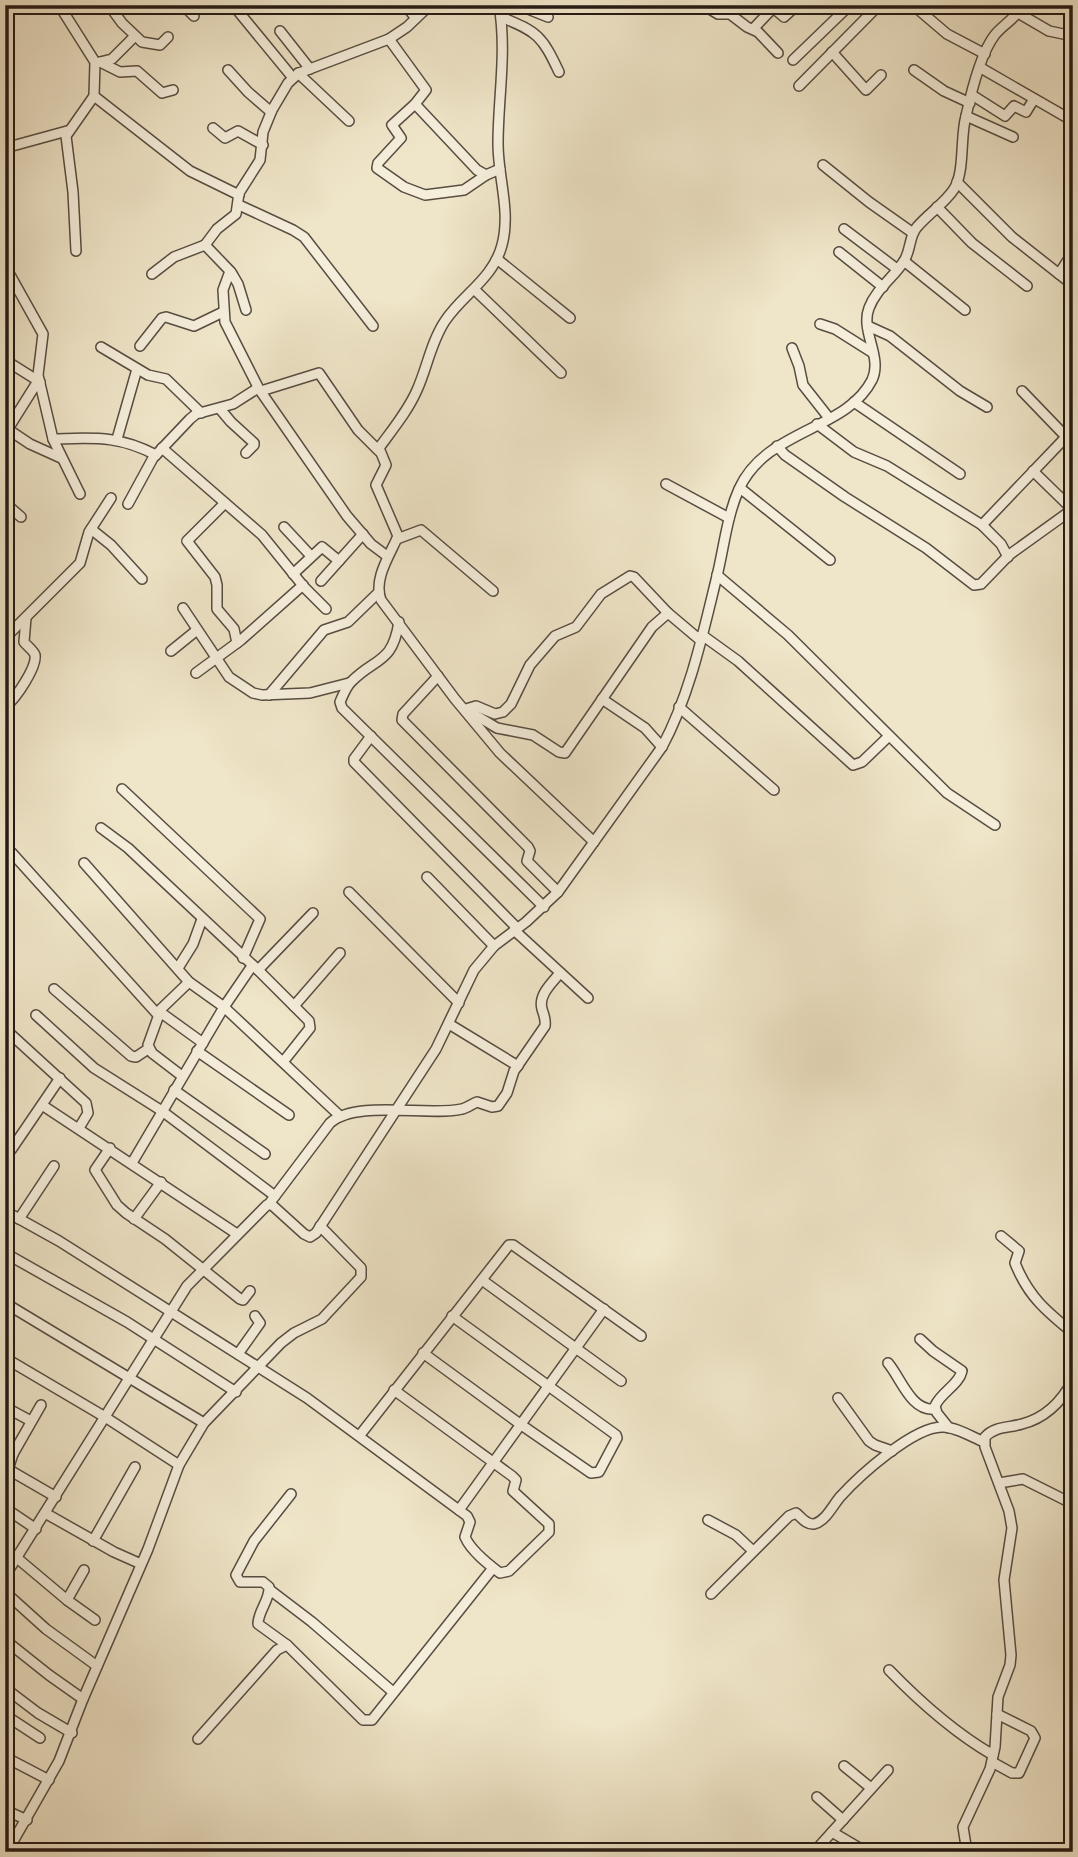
<svg xmlns="http://www.w3.org/2000/svg" width="1078" height="1857" font-family="'Libre Bodoni',serif">
<style>
.lines{fill:none;stroke-linecap:round;stroke-linejoin:round}
.minor-casing{stroke:#584d42;stroke-width:12}
.minor{stroke:#f5eedb;stroke-width:9}
</style>
<rect width="100%" height="100%" fill="#efe5c8"/>
<filter id="stains"><feTurbulence type="fractalNoise" baseFrequency=".00286" numOctaves="4"/><feColorMatrix values="0 0 0 0 .2 0 0 0 0 .09 0 0 0 0 .02 0 0 0 .5 -.17"/></filter>
<radialGradient id="worn" r=".72"><stop offset=".6" stop-color="#630" stop-opacity="0"/><stop offset="1" stop-color="#630" stop-opacity=".3"/></radialGradient>
<g class="lines">
<defs>
<g id="minor">
<path d="M59,5L95,62L94,96L190,171L239,195"/>
<path d="M183,5L194,16"/>
<path d="M233,5L293,78"/>
<path d="M405,5L416,18"/>
<path d="M499,5C507,52 498,98 498,144C498,178 511,211 502,245C493,279 463,294 445,321C431,342 427,368 417,390C408,411 392,430 379,448L386,465L376,485L398,536C390,555 373,579 381,600L455,699L500,753L594,842"/>
<path d="M518,5L548,17"/>
<path d="M703,5L718,14H730L747,27L758,32L778,53"/>
<path d="M770,5L784,17L797,5"/>
<path d="M913,5L947,34L985,54"/>
<path d="M111,8L122,23L142,42L160,45L168,37"/>
<path d="M1018,13L1049,31L1073,36"/>
<path d="M501,17C538,32 542,36 559,72"/>
<path d="M753,29L773,8"/>
<path d="M280,31L310,69"/>
<path d="M389,39L426,90L415,104L392,125L401,138L378,163L377,168L404,187L425,195L464,190L486,175"/>
<path d="M832,52L866,90L881,75"/>
<path d="M793,60L850,5"/>
<path d="M100,62L120,72L137,71L162,93L173,90"/>
<path d="M100,62L112,59L135,36"/>
<path d="M981,68L1073,121"/>
<path d="M228,70L248,92L271,112"/>
<path d="M914,70L944,91L970,103"/>
<path d="M298,73L349,121"/>
<path d="M799,86L879,5"/>
<path d="M972,95L1005,116L1014,106L1026,112L1034,99"/>
<path d="M415,104L477,170L486,175L500,169"/>
<path d="M966,116L1013,137"/>
<path d="M213,128L225,138L238,131L263,145"/>
<path d="M5,148L67,131"/>
<path d="M1070,162L1073,164"/>
<path d="M823,165L869,202L913,233"/>
<path d="M957,182L1012,237L1073,285"/>
<path d="M239,205L293,230L304,237L373,326"/>
<path d="M937,207L972,243L1027,286"/>
<path d="M844,229L897,269"/>
<path d="M76,251L73,192L66,136L94,96"/>
<path d="M839,252L883,287"/>
<path d="M497,259L570,318"/>
<path d="M904,261L965,310"/>
<path d="M5,266L43,334L38,375L53,439L80,494"/>
<path d="M231,272L238,284L246,310"/>
<path d="M152,274L174,257L205,245"/>
<path d="M1059,274L1073,252"/>
<path d="M475,290L561,373"/>
<path d="M820,324L835,329L873,353"/>
<path d="M868,326L890,336L960,391L987,407"/>
<path d="M140,346L162,318L166,317L194,326L223,312"/>
<path d="M101,347L148,375L166,379L201,413"/>
<path d="M792,348L799,366L803,385L829,418"/>
<path d="M5,360L40,382"/>
<path d="M261,391L319,373L358,430L379,451"/>
<path d="M1022,391L1073,444"/>
<path d="M854,402L960,474"/>
<path d="M220,409L231,422L254,443V445L246,453"/>
<path d="M817,424L854,452L887,466L982,525L1001,544L1008,557"/>
<path d="M5,428L11,424L38,381"/>
<path d="M6,428L30,444L61,458"/>
<path d="M53,439C94,438 118,435 156,455"/>
<path d="M117,439L137,369"/>
<path d="M777,446L785,455L845,497L926,548L974,585L981,584L1009,555L1073,509"/>
<path d="M162,448L262,535L304,587L326,609"/>
<path d="M1033,471L1072,509"/>
<path d="M666,484L729,518"/>
<path d="M740,488L830,560"/>
<path d="M5,503L21,517"/>
<path d="M225,503L187,541L215,577L217,585V609L234,629L237,643"/>
<path d="M128,504L153,458L190,419L196,414L233,404L258,388"/>
<path d="M982,525L1066,437"/>
<path d="M284,527L311,556"/>
<path d="M91,529L111,545L142,579"/>
<path d="M397,539L421,530L493,591"/>
<path d="M387,556L371,544L347,516L259,389L225,322L223,290L230,271L205,245L217,229L236,214L239,193L260,160L263,132L272,110L288,83L299,73L389,39L407,27L430,5"/>
<path d="M293,574L322,547L339,561"/>
<path d="M717,575L788,635L947,793L995,825"/>
<path d="M321,581L363,534"/>
<path d="M183,608L229,677L253,693L262,695L310,693L349,683"/>
<path d="M399,622C392,665 375,657 351,682C346,687 343,695 340,702L342,708L544,907"/>
<path d="M702,635L738,661L853,765L862,762L889,736"/>
<path d="M5,638L80,563L89,532L111,498"/>
<path d="M171,651L197,630"/>
<path d="M196,673L241,640L303,585"/>
<path d="M438,676L403,714L402,720L528,847L530,851L527,861L558,892"/>
<path d="M269,695L324,630L348,622L379,592"/>
<path d="M602,699L645,728L662,747"/>
<path d="M7,705C16,698 37,667 35,655C34,651 26,645 24,642L26,618"/>
<path d="M679,707L774,790"/>
<path d="M466,709L476,706L495,714L503,712L511,704L530,665L555,636L576,627L601,594L630,576L634,577L668,613L700,640"/>
<path d="M467,710L497,728L533,735L559,752L565,753L652,627L668,613"/>
<path d="M371,736L354,759V762L517,928"/>
<path d="M122,789L260,919L243,958"/>
<path d="M101,828L128,848L258,970L309,1021L310,1028L283,1062"/>
<path d="M5,849L12,853L159,1016"/>
<path d="M84,863L189,982L224,1007L340,1116"/>
<path d="M427,877L494,946"/>
<path d="M349,892L459,1003"/>
<path d="M514,930L588,998"/>
<path d="M178,968L193,944L202,919"/>
<path d="M258,970L313,913"/>
<path d="M54,989L131,1056L136,1057L148,1049"/>
<path d="M294,1006L340,953"/>
<path d="M160,1012L203,1043"/>
<path d="M36,1015L94,1068L162,1111L275,1196"/>
<path d="M449,1024L518,1066"/>
<path d="M5,1029L86,1103L88,1113L79,1128"/>
<path d="M197,1051L289,1115"/>
<path d="M182,1076L152,1053L148,1045L161,1009L189,982"/>
<path d="M174,1090L265,1154"/>
<path d="M42,1105L237,1234"/>
<path d="M110,1148L95,1170L117,1205L126,1213L165,1239L240,1299L243,1300L250,1291"/>
<path d="M5,1150H11L60,1078"/>
<path d="M132,1163L224,1007L252,966"/>
<path d="M269,1204L330,1123C357,1099 428,1117 462,1109C467,1108 472,1104 477,1102L492,1107L498,1106L507,1093L514,1071L545,1026C546,1019 544,1016 542,1009C538,995 552,983 560,973"/>
<path d="M5,1211L59,1241L307,1398L467,1516L470,1522L465,1537C471,1551 488,1564 500,1573L509,1571L549,1532V1524L513,1491L516,1480L512,1476L394,1390"/>
<path d="M19,1219L54,1166"/>
<path d="M134,1219L161,1182"/>
<path d="M1001,1236L1019,1251L1015,1263C1028,1296 1046,1311 1073,1333"/>
<path d="M5,1253L127,1322L236,1392"/>
<path d="M482,1280L621,1381"/>
<path d="M5,1303L204,1423"/>
<path d="M920,1339L933,1351L962,1371C959,1385 941,1392 935,1406L937,1413L949,1428"/>
<path d="M423,1353L520,1424L591,1473L599,1472L617,1438L616,1435L452,1316"/>
<path d="M238,1354L260,1323L255,1316"/>
<path d="M5,1358L105,1417L179,1465"/>
<path d="M888,1363C901,1378 911,1412 935,1409"/>
<path d="M838,1398L869,1441L875,1445L892,1451"/>
<path d="M5,1407L31,1421"/>
<path d="M360,1435L509,1245H513L641,1336"/>
<path d="M5,1448L13,1454L9,1466L11,1471L56,1497"/>
<path d="M13,1454L41,1405"/>
<path d="M999,1483L1023,1479L1073,1504"/>
<path d="M5,1508L36,1529"/>
<path d="M459,1510L604,1309"/>
<path d="M45,1513L114,1552L141,1564"/>
<path d="M708,1520L736,1535L753,1551"/>
<path d="M93,1541L135,1467"/>
<path d="M17,1558L67,1600L95,1620"/>
<path d="M5,1576L187,1286L267,1205H272L304,1234L310,1237L316,1233L436,1049L474,970L494,946L526,922L558,892L662,747C690,695 703,633 717,576C724,547 727,516 739,489C766,429 846,431 872,380C883,357 860,331 869,308C876,289 894,277 904,261C911,250 909,236 917,227C928,214 945,203 954,189C965,172 960,136 966,116C971,93 980,55 994,36C1002,25 1016,19 1022,5"/>
<path d="M270,1590L312,1622L393,1692"/>
<path d="M5,1592L46,1629L97,1666"/>
<path d="M711,1594L789,1516L796,1513C801,1517 806,1525 814,1524C826,1521 833,1505 840,1497C859,1476 914,1426 943,1427C956,1427 972,1437 984,1442"/>
<path d="M67,1600L84,1570"/>
<path d="M5,1640L49,1675L83,1699"/>
<path d="M287,1645L258,1624C258,1611 270,1600 269,1587L263,1582H240L236,1575L254,1541L291,1494"/>
<path d="M889,1670C920,1702 955,1733 993,1755"/>
<path d="M5,1688L38,1713L72,1733"/>
<path d="M5,1715L40,1738"/>
<path d="M198,1739L277,1650L287,1645L363,1720H372L493,1568"/>
<path d="M5,1757L49,1780"/>
<path d="M992,1762L1012,1773H1019L1035,1738L1031,1731L997,1714"/>
<path d="M844,1766L871,1788"/>
<path d="M817,1797L843,1820"/>
<path d="M5,1810L27,1820"/>
<path d="M832,1832L866,1852"/>
<path d="M7,1852L59,1761L83,1699L148,1549L179,1465L204,1423L281,1343L294,1333L322,1319L361,1277V1268L320,1226"/>
<path d="M814,1852L888,1770"/>
<path d="M967,1852L963,1827L990,1769L995,1747L998,1697L1010,1665L1011,1655L1004,1580L1012,1528L1009,1511L985,1447V1437C995,1426 1009,1428 1022,1424C1045,1418 1062,1401 1073,1380"/>
</g>
</defs>
<!-- minor casing -->
<use href="#minor" class="minor-casing"/>
<!-- minor -->
<use href="#minor" class="minor"/>
</g>
<!-- margin -->
<rect width="1078" height="1857" fill="none" stroke="#efe5c8" stroke-width="28"/>
<rect x="7" y="7" width="1064" height="1843" fill="none" stroke="#251a15" stroke-width="3.5"/>
<rect x="14" y="14" width="1050" height="1829" fill="none" stroke="#251a15" stroke-width="2"/>
<rect width="100%" height="100%" filter="url(#stains)"/>
<rect width="100%" height="100%" fill="url(#worn)"/>
</svg>
